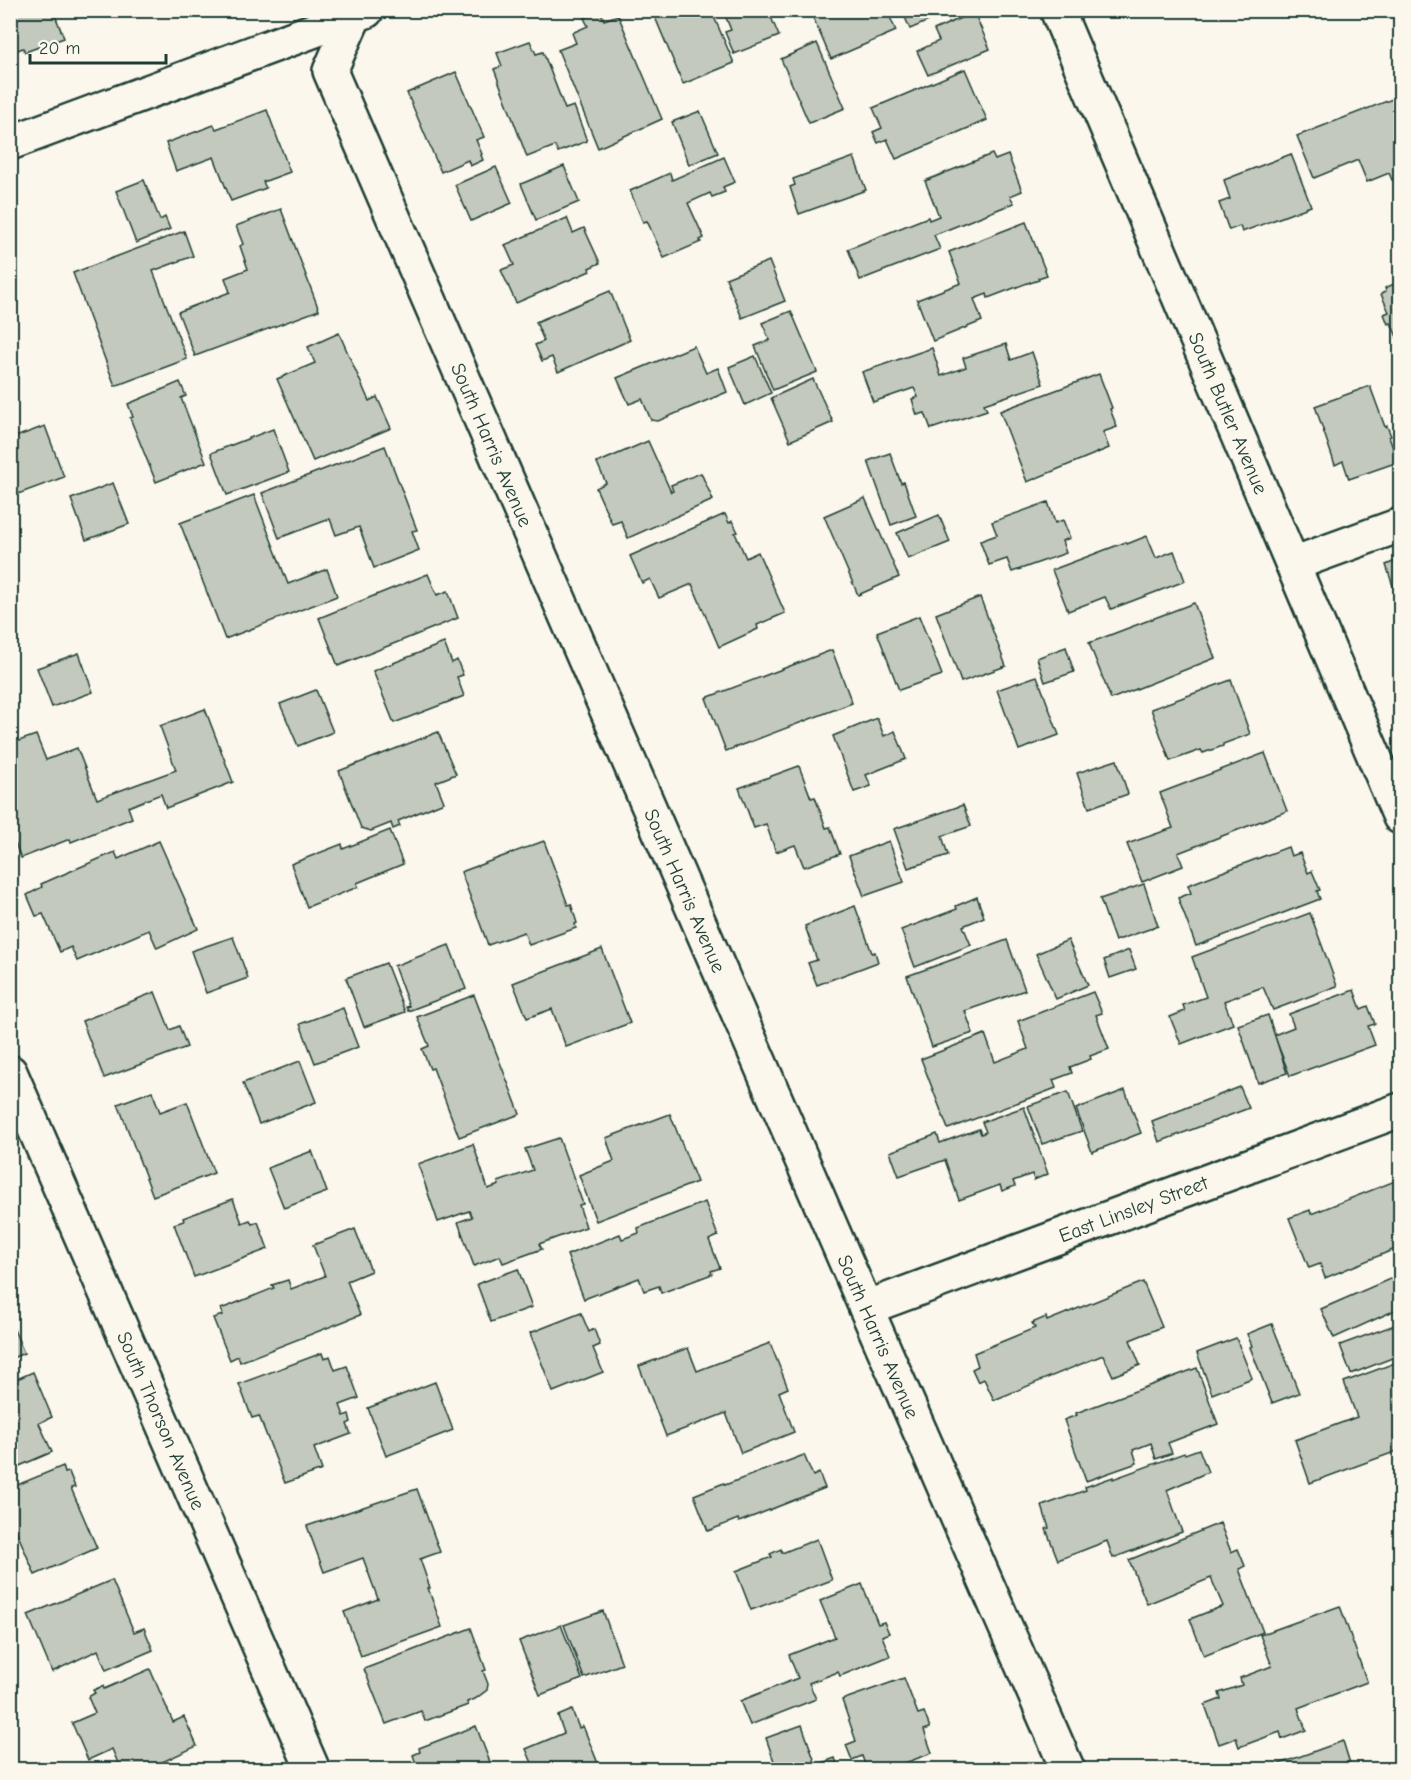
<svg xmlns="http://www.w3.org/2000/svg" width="1411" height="1780" font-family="'Comic Neue',sans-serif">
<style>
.building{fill:#c4c9be;stroke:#1f3d34;stroke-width:1.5}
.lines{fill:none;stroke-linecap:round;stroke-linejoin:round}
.minor-casing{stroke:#1f3d34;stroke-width:38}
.minor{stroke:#fbf7ec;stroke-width:33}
.labels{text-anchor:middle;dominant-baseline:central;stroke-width:6;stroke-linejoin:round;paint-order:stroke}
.street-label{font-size:20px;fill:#1f3d34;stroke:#fbf7ec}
</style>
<rect width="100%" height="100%" fill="#fbf7ec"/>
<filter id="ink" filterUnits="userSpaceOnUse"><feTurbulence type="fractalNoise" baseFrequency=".0167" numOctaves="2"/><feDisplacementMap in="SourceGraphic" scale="12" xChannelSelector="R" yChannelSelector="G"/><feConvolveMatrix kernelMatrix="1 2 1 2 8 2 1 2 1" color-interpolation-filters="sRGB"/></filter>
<g filter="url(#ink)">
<!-- building -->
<g class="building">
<path d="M10,10H53L64,38L25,52L23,48L10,53Z"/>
<path d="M652,10H711L734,63L683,84Z"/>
<path d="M723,10H768L779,36L734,54L725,32L731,30Z"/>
<path d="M810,10H887L896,31L831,59Z"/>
<path d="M902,10H937L940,16L910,29Z"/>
<path d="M601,12L604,20L618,15L662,119L598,148L558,50L576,43L572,33L588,26L584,18Z"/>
<path d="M974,12L990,49L928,75L917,51L939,41L934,30Z"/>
<path d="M530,41L536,54L543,52L565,109L574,106L587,141L558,152L555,146L527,157L494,69L502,66L497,53Z"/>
<path d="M817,43L845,108L809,123L781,59Z"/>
<path d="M965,69L987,120L896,159L887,139L878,143L873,132L882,128L873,108Z"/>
<path d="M456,72L484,137L476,140L482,154L481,155L483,160L470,166L468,160L441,172L407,93Z"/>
<path d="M1400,96V177L1392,180L1389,173L1367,182L1358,160L1314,178L1297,136Z"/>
<path d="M267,110L290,172L263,182L266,188L231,201L214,157L176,171L166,143L214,125L216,129Z"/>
<path d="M700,111L718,153L689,165L672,122Z"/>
<path d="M992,154L995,160L1008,155L1022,191L1010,196L1014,203L934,235L940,249L860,280L848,249L928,217L929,220L939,216L925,181Z"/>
<path d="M1291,154L1311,206L1242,232L1240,226L1229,230L1219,203L1230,199L1224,180Z"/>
<path d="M724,157L735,182L723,187L725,192L712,197L710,193L688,203L704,238L700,240L701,242L664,258L647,221L643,222L630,191L670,173L672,180Z"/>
<path d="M854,157L866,190L799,214L790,187L795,185L793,179Z"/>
<path d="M564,166L579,202L536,220L521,184Z"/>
<path d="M496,167L512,203L471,221L455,185Z"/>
<path d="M144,180L160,220L165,217L170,229L136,243L116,191Z"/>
<path d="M281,209L319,310L195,356L178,312L230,292L225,278L248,269L240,246L243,244L236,226Z"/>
<path d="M567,218L573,233L584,228L600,263L589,268L590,271L516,303L501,270L514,265L505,245Z"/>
<path d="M1026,222L1047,275L1038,278L1039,280L1030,283V282L988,298L987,294L974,299L982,321L933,341L917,300L961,283L949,252Z"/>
<path d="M184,231L193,256L153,271L187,359L115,386L73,273Z"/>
<path d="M769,261L785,301L742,318L726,278Z"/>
<path d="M1394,284L1396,289L1400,287V344L1391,323L1388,324L1384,314L1389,312L1381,294L1386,291L1385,288Z"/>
<path d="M610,291L630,340L558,372L552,357L542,361L535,345L544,341L536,322Z"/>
<path d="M791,311L817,372L773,390L755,346L770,340L762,323Z"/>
<path d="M339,333L369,401L377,397L391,428L313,461L277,379L315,363L308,347Z"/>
<path d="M1006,344L1011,360L1032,352L1043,384L984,404L987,410L931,429L925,413L917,415L912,399L918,397L914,388L873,402L862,372L932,348L941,376L966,367L963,358Z"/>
<path d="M694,346L706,373L718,368L727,392L658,421L651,420L642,399L629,404L617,378Z"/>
<path d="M755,356L771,393L745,405L729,367Z"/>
<path d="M1099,374L1112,408L1110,409L1117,427L1103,432L1109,448L1027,482L1000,411Z"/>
<path d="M813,379L833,422L790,441L771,398Z"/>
<path d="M180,382L186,396L181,398L206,462L156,482L130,418L133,417L128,404Z"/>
<path d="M1370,386L1385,427L1387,426L1391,436L1389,437L1398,462L1349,479L1343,461L1335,465L1315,406Z"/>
<path d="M45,426L64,477L10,497V439Z"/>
<path d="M273,429L289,472L227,495L211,453Z"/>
<path d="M648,441L671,492L673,491L671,485L701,473L713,500L628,538L621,521L612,524L596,488L606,483L597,463Z"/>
<path d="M385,446L417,530L412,531L419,550L374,568L359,527L336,535L330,519L279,538L262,493Z"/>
<path d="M890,453L901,483L904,482L916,516L891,525L868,461Z"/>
<path d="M113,483L129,524L86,540L71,499Z"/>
<path d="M254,495L288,584L327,569L337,596L225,639L180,523Z"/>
<path d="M865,498L899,577L858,595L824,516Z"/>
<path d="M1048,502L1055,523L1063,520L1070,538L1062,541L1066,553L1012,572L1007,559L989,565L980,541L997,535L992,522Z"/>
<path d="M725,514L729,523L732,521L738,532L735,533L746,558L758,552L785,613L757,625L758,629L719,647L692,584L659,598L650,579L642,583L630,556Z"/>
<path d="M939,515L950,542L908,559L897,533Z"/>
<path d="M1147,536L1156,558L1174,551L1185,581L1111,609L1105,597L1068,611L1052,570L1126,542L1127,544Z"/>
<path d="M1400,559V607L1386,565Z"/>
<path d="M428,574L437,595L448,591L458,618L338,666L319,618Z"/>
<path d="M980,597L1006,666L961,682L936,614Z"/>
<path d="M1194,603L1215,658L1111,699L1089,643Z"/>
<path d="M919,616L942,675L899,690L877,632Z"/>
<path d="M444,643L452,663L457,660L463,675L457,677L464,696L394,723L373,671Z"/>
<path d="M1066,647L1074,672L1045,682L1037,658Z"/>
<path d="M832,650L852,703L726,751L706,698Z"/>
<path d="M79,653L93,692L52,707L37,668Z"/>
<path d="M1037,676L1059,735L1019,750L997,690Z"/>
<path d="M1231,680L1250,734L1223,744V746L1203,753L1201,750L1170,761L1151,709Z"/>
<path d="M316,690L333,732L298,746L280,704Z"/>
<path d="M205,709L233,782L166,808L161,794L128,807L132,818L71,842L70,839L21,858L10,831V744L36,735L46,760L77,748L97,799L176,770L160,726Z"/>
<path d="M877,718L884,736L895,731L906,759L866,775L871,786L854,792L833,736Z"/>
<path d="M438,732L456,774L436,782L444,802L398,821L400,826L393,829L391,823L371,831L361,828L339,771Z"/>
<path d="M1265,753L1287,811L1178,853L1183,866L1142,882L1127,844L1173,828L1160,793Z"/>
<path d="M1117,760L1128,794L1089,808L1077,773Z"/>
<path d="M799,766L811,798L815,797L826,828L830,827L840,854L804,867L795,845L776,852L766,824L754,828L739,788Z"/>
<path d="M963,805L971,826L942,836L948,855L908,868L894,829Z"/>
<path d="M390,830L403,864L357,883L358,887L307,907L291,864L342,844L343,849Z"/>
<path d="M159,841L198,929L157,948L149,930L77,961L71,947L60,952L43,914L36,916L27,895L42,887L41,884L115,852L118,859Z"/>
<path d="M544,841L568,905L571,904L577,923L575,924L576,928L529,945L524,932L488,945L461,872Z"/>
<path d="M889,841L904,882L864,896L849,856Z"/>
<path d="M1288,847L1291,856L1300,853L1308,873L1312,871L1320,890L1317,891L1320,899L1196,946L1178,898L1191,893L1188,885Z"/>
<path d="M1144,884L1158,926L1115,941L1100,899Z"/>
<path d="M977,897L984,917L963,926L971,945L915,967L901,930L957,909L956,906Z"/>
<path d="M855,906L872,953L875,952L878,962L817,985L808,963L817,960L805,926Z"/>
<path d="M1310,913L1337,986L1273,1010L1263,987L1224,1001L1233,1024L1181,1044L1170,1017L1185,1011L1183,1005L1206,997L1192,957Z"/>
<path d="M233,937L248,978L206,993L191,951Z"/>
<path d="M1007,940L1025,990L965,1011L973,1033L932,1047L907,976Z"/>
<path d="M1068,940L1088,985L1056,999L1036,954Z"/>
<path d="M449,945L466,989L408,1011L406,1007L409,1006L394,966Z"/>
<path d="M602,949L630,1023L566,1047L552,1009L527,1018L513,983Z"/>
<path d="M1129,950L1136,969L1110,978L1104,960Z"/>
<path d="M386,963L405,1012L364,1027L346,978Z"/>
<path d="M1354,990L1361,1009L1368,1006L1375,1024L1368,1026L1375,1045L1290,1076L1274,1035L1294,1027L1289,1014Z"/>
<path d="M155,992L170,1030L179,1026L187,1047L104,1078L82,1021Z"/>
<path d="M1093,992L1102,1013L1096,1015L1109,1049L1090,1056L1091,1059L1070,1067L1072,1073L1053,1080L1056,1088L948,1129L921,1059L985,1034L995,1062L1028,1049L1018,1021Z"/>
<path d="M474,995L520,1114L459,1137L433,1068L430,1069L422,1049L429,1046L417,1017Z"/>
<path d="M343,1008L358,1047L315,1063L300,1024Z"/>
<path d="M1268,1015L1287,1073L1258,1083L1238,1025Z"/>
<path d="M300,1061L316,1102L259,1124L243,1083Z"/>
<path d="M1240,1087L1249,1108L1159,1142L1152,1121Z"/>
<path d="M1125,1090L1141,1133L1092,1152L1076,1109Z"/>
<path d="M152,1091L160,1112L187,1102L214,1173L153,1196L118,1104Z"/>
<path d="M1068,1092L1082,1131L1042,1144L1028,1106Z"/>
<path d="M1024,1107L1048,1174L1034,1180L1032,1174L1013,1181L1015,1186L1002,1191L1000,1185L959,1200L945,1160L899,1176L890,1152L937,1134L940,1143L979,1129L981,1134L986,1132L982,1122Z"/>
<path d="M670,1114L697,1182L596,1221L579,1175L614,1161L606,1138Z"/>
<path d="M559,1138L583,1204L579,1205L586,1227L539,1244L542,1249L503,1263L500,1256L474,1266L458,1222L472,1217L469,1211L438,1222L418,1164L473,1144L488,1189L499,1185L498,1182L533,1170L525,1149Z"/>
<path d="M312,1151L327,1192L284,1208L268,1168Z"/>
<path d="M1400,1179V1247L1325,1278L1320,1264L1309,1268L1289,1218L1310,1210L1311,1214Z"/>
<path d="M233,1199L242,1223L250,1220L252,1224L258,1222L268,1249L194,1277L174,1224L184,1221L183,1218Z"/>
<path d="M705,1202L718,1236L709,1240L720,1268L711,1271L712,1274L661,1293L659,1286L644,1291L639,1278L584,1299L567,1255L620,1234L622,1239L639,1233L638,1228Z"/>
<path d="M355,1229L371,1271L347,1281L360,1315L240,1362L238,1356L230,1360L213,1318L223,1315L221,1309L274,1288L272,1285L288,1280L291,1289L325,1276L313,1245Z"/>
<path d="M518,1269L532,1307L491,1322L477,1284Z"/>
<path d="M1399,1275L1400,1280V1308L1334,1338L1321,1309Z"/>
<path d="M1143,1282L1162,1327L1130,1340L1140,1365L1113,1376L1103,1355L994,1400L984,1379L978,1382L972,1369L978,1366L974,1353L1035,1328L1032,1323L1046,1317L1047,1321Z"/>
<path d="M581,1313L589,1332L594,1329L600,1345L593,1348L603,1372L553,1392L530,1333Z"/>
<path d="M10,1320L24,1353L10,1359Z"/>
<path d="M1400,1323V1355L1351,1374L1340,1345Z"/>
<path d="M1272,1324L1299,1393L1272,1403L1250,1347L1252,1346L1247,1334Z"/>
<path d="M1236,1338L1252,1378L1212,1394L1197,1353Z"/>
<path d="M770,1343L788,1388L779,1392L794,1432L741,1453L726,1413L666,1436L639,1366L688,1348L697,1371Z"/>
<path d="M322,1353L324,1359L330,1356L335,1370L347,1366L359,1398L340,1405L344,1416L349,1414L351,1422L347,1424L351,1434L314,1448L322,1470L285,1483L259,1416L252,1418L239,1384Z"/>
<path d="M1400,1361V1450L1310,1483L1295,1440L1357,1417L1344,1382Z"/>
<path d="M1197,1368L1218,1424L1168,1443L1172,1453L1156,1459L1151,1443L1133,1450L1137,1463L1086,1481L1064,1420L1077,1415L1076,1413Z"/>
<path d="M33,1372L52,1417L39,1423L52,1452L10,1470V1382Z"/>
<path d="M435,1382L453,1430L386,1456L368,1408Z"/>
<path d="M1199,1449L1208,1472L1167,1490L1182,1532L1113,1558L1107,1541L1058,1560L1046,1529L1049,1528L1042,1506L1086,1490L1085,1487L1113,1477V1479L1184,1453L1185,1454Z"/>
<path d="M804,1455L813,1476L819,1473L825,1488L739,1522L738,1519L708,1531L694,1495L724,1483L725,1485Z"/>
<path d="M63,1466L65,1473L69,1472L75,1487L71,1488L97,1548L35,1575L10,1516V1488Z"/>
<path d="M417,1489L440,1552L420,1559L430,1588H428L442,1627L361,1656L344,1612L378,1599L363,1558L324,1572L307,1526Z"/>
<path d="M1220,1523L1231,1552L1238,1549L1245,1566L1239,1569L1263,1632L1204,1656L1190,1619L1223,1606L1211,1578L1147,1604L1129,1560Z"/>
<path d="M817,1539L832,1580L751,1610L736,1571L772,1557L770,1554L781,1549L782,1553Z"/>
<path d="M112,1580L134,1632L144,1628L153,1650L106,1670L98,1650L52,1672L28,1615Z"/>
<path d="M862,1584L878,1624L884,1622L889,1633L882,1636L890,1656L840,1676L838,1672L809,1683L816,1699L750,1725L740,1701L798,1678L789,1655L835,1637L820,1601Z"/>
<path d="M1340,1606L1367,1682L1298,1708L1306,1730L1282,1739L1280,1732L1239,1747L1236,1738L1219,1744L1205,1705L1221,1699L1219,1693L1242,1685L1240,1678L1272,1666L1260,1635Z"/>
<path d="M603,1611L622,1664L584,1678L564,1625Z"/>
<path d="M561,1625L582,1679L540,1695L519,1641Z"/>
<path d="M471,1628L486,1670L483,1671L488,1684L487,1690L475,1699L467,1702L468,1705L425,1721L421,1711L386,1724L364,1669Z"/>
<path d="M150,1669L173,1722L184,1717L197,1746L145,1770H121L112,1749L88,1760L72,1723L95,1713L88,1697L95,1693L93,1690L103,1686L104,1689Z"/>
<path d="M904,1678L918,1714L924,1712L930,1728L924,1730L932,1753L886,1770H867L862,1756L852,1760L846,1745L856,1741L842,1700Z"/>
<path d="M572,1710L579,1728L583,1726L599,1766L591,1770H535L526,1749L564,1733L558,1716Z"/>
<path d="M802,1725L816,1765L835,1758L839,1770H777L766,1738Z"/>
<path d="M476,1726L493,1770H418L413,1755L420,1752L419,1748Z"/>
<path d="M1343,1741L1352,1770H1265V1769Z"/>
</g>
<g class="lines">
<defs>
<g id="minor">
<path id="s1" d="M357,10L330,71L866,1308L1068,1770"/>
<path id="s2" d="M1057,10L1400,817"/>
<path d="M10,143L366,11"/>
<path d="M1293,564L1400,525"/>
<path id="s3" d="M10,1072L313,1770"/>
<path id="s4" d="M866,1308L1400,1110"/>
</g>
</defs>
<!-- minor casing -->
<use href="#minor" class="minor-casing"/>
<!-- minor -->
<use href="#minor" class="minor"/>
</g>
</g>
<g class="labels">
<!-- street labels -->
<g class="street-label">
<text stroke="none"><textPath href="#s2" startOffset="438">South Butler Avenue</textPath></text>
<text stroke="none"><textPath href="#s1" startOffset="474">South Harris Avenue</textPath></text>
<text stroke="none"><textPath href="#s1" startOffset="960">South Harris Avenue</textPath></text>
<text stroke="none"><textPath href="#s4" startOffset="285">East Linsley Street</textPath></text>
<text stroke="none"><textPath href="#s1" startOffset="1446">South Harris Avenue</textPath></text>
<text stroke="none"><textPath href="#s3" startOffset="380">South Thorson Avenue</textPath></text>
</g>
</g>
<!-- margin -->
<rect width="1411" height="1780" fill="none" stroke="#fbf7ec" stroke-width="36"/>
<rect x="18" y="18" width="1375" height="1744" fill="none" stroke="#1f3d34" stroke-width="2" filter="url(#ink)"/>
<!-- scale -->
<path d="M30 54v9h136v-9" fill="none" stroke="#1f3d34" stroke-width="3"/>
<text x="39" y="54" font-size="18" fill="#1f3d34" stroke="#fbf7ec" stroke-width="4.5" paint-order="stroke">20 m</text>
</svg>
